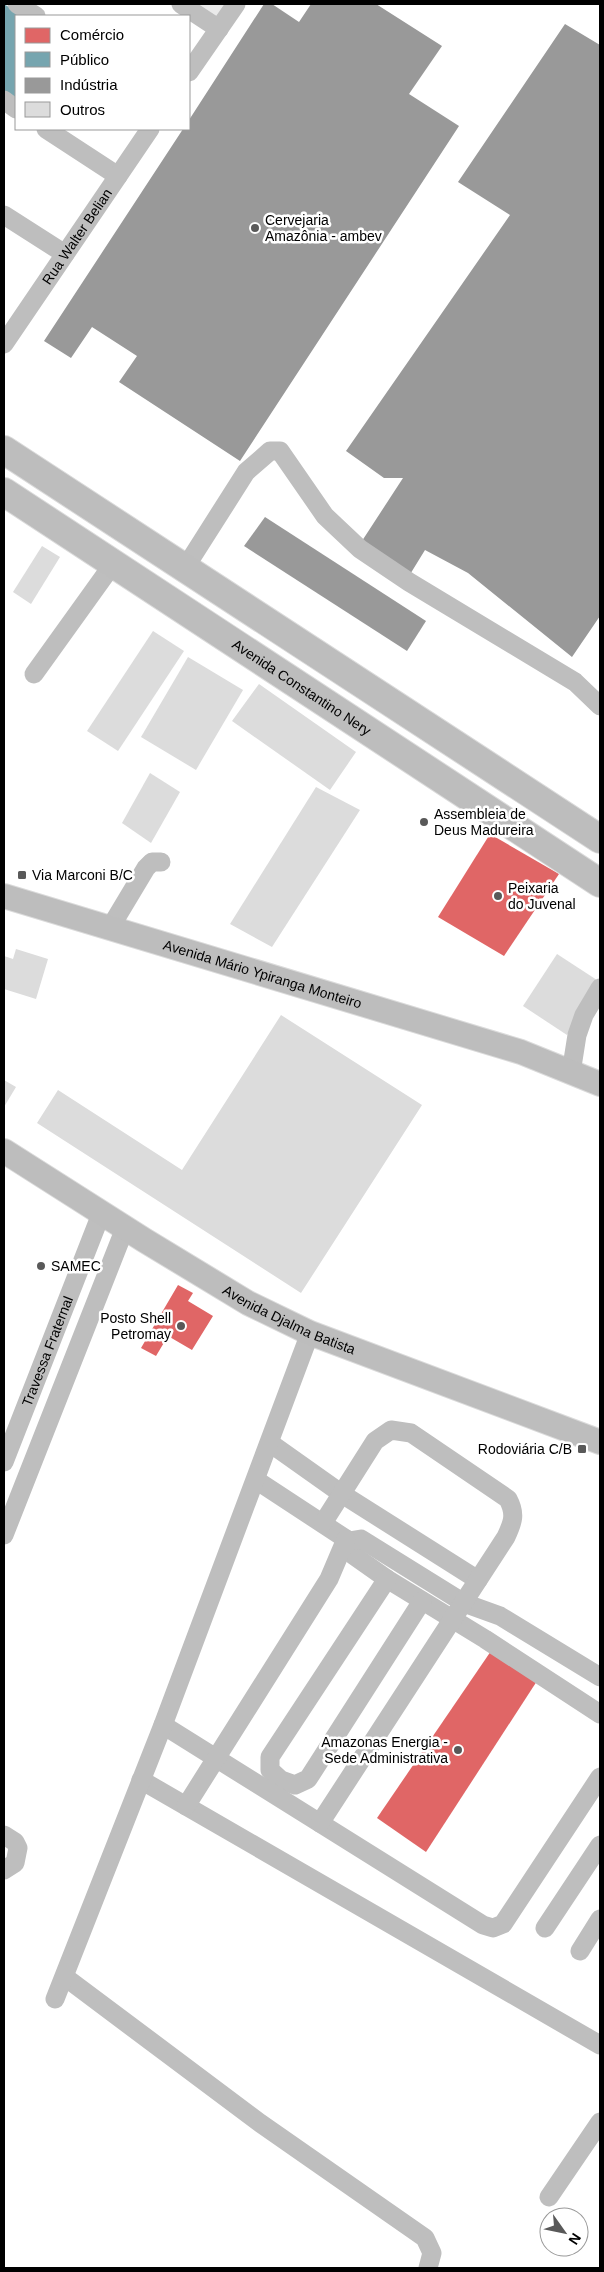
<svg xmlns="http://www.w3.org/2000/svg" width="604" height="2272" font-family="Arial,sans-serif">
<style>
.green{fill:#eaeaea}
.shops{fill:#e06666}
.public{fill:#76a5af}
.industry{fill:#999}
.building{fill:#dcdcdc}
.lines{fill:none;stroke-linecap:round;stroke-linejoin:round}
.major-casing{stroke:#dbdbdb;stroke-width:26}
.highway-casing{stroke:#dbdbdb;stroke-width:30}
.minor{stroke:#bebebe;stroke-width:19}
.major{stroke:#bdbdbd;stroke-width:24}
.highway{stroke:#bdbdbd;stroke-width:28}
.poi-dot{fill:#595959;stroke:#fff;stroke-width:2}
.labels{text-anchor:middle;dominant-baseline:central;stroke-width:5;stroke-linejoin:round;paint-order:stroke}
.poi-label{font-size:14px;fill:#000;stroke:#fff;text-anchor:start}
.street-label{font-size:14px;fill:#000;stroke:#fff}
</style>
<rect width="100%" height="100%" fill="#fff"/>
<!-- green -->
<path class="green" d="M184,4H243L226,29Z"/>
<!-- shops -->
<g class="shops">
<path d="M490,834L559,874L504,956L438,917Z"/>
<path d="M178,1285L193,1293L188,1301L213,1316L192,1350L168,1336L156,1356L141,1348Z"/>
<path d="M491,1651L537,1681L426,1852L377,1818Z"/>
</g>
<!-- public -->
<path class="public" d="M4,4L23,16H16V95L14,98L4,92Z"/>
<!-- industry -->
<g class="industry">
<path d="M264,4H272L299,22L311,4H376L442,46L409,94L459,126L240,461L119,382L137,356L92,327L71,358L44,341L183,129H189V120Z"/>
<path d="M565,24L600,45V616L572,657L468,573L425,550L409,576L360,544L403,478H384L346,451L510,215L458,182Z"/>
<path d="M265,517L426,621L407,651L244,546Z"/>
</g>
<!-- building -->
<g class="building">
<path d="M42,546L60,557L31,604L13,592Z"/>
<path d="M153,631L184,651L118,751L87,731Z"/>
<path d="M188,657L243,690L196,770L141,737Z"/>
<path d="M259,684L356,752L330,790L232,721Z"/>
<path d="M150,773L180,792L151,843L122,823Z"/>
<path d="M316,787L360,810L272,947L230,924Z"/>
<path d="M16,949L48,959L36,999L4,989V956L13,959Z"/>
<path d="M557,954L600,982L567,1035L523,1006Z"/>
<path d="M281,1015L422,1105L301,1293L37,1123L58,1090L182,1170Z"/>
<path d="M4,1080L16,1087L4,1107Z"/>
</g>
<g class="lines">
<defs>
<g id="major">
<path id="s3" d="M4,896L521,1052L600,1084"/>
<path id="s4" d="M4,1151L144,1240L248,1303L310,1333L600,1442"/>
</g>
<g id="highway">
<path d="M4,450L600,839"/>
<path id="s5" d="M4,492L600,883"/>
</g>
</defs>
<!-- major casing -->
<use href="#major" class="major-casing"/>
<!-- highway casing -->
<use href="#highway" class="highway-casing"/>
<!-- minor -->
<g class="minor">
<path d="M17,4L36,16"/>
<path d="M181,4L219,29"/>
<path d="M189,72L236,4"/>
<path d="M4,100L16,109"/>
<path d="M46,129L118,176"/>
<path d="M4,215L65,254"/>
<path id="s1" d="M4,344L150,129"/>
<path d="M185,568L246,472L270,451H280L325,516L360,549L409,582L575,682L600,706"/>
<path d="M34,674L113,564"/>
<path d="M110,928L146,868L152,862H161"/>
<path d="M571,1073L577,1035L584,1015L600,988"/>
<path d="M270,1443L342,1494L478,1580"/>
<path id="s2" d="M4,1462L101,1214"/>
<path d="M256,1480L346,1539L353,1555L387,1579L485,1639L600,1714"/>
<path d="M4,1535L125,1228"/>
<path d="M349,1541L361,1539L464,1603L500,1616L600,1677"/>
<path d="M387,1579L270,1757V1770L281,1780L295,1785L308,1779L422,1601"/>
<path d="M163,1725L483,1925L493,1928L503,1924L600,1777"/>
<path d="M141,1780L600,2045"/>
<path d="M186,1806L329,1579L346,1539"/>
<path d="M320,1823L506,1537C513,1522 516,1514 508,1499L411,1433L391,1430L375,1441L323,1523"/>
<path d="M4,1835L15,1842L18,1848L15,1863L4,1870"/>
<path d="M545,1928L600,1845"/>
<path d="M580,1951L600,1919"/>
<path d="M65,1977L260,2123L425,2238L432,2253L428,2268"/>
<path d="M55,1999L163,1725L310,1333"/>
<path d="M549,2197L600,2122"/>
</g>
<!-- major -->
<use href="#major" class="major"/>
<!-- highway -->
<use href="#highway" class="highway"/>
</g>
<!-- markers -->
<g class="poi-dot">
<circle cx="255" cy="228" r="5"/>
<circle cx="424" cy="822" r="5"/>
<rect x="17" y="870" width="10" height="10" rx="2.5"/>
<circle cx="498" cy="896" r="5"/>
<circle cx="41" cy="1266" r="5"/>
<circle cx="181" cy="1326" r="5"/>
<rect x="577" y="1444" width="10" height="10" rx="2.5"/>
<circle cx="458" cy="1750" r="5"/>
</g>
<g class="labels">
<!-- poi labels -->
<g class="poi-label">
<text x="265" y="220">Cervejaria<tspan x="265" dy="16">Amazônia - ambev</tspan></text>
<text x="434" y="814">Assembleia de<tspan x="434" dy="16">Deus Madureira</tspan></text>
<text x="32" y="875">Via Marconi B/C</text>
<text x="508" y="888">Peixaria<tspan x="508" dy="16">do Juvenal</tspan></text>
<text x="51" y="1266">SAMEC</text>
<text x="171" y="1318" text-anchor="end">Posto Shell<tspan x="171" dy="16">Petromay</tspan></text>
<text x="572" y="1449" text-anchor="end">Rodoviária C/B</text>
<text x="448" y="1742" text-anchor="end">Amazonas Energia -<tspan x="448" dy="16">Sede Administrativa</tspan></text>
</g>
<!-- street labels -->
<g class="street-label">
<text stroke="none"><textPath href="#s1" startOffset="130">Rua Walter Belian</textPath></text>
<text stroke="none"><textPath href="#s5" startOffset="356">Avenida Constantino Nery</textPath></text>
<text stroke="none"><textPath href="#s3" startOffset="270">Avenida Mário Ypiranga Monteiro</textPath></text>
<text stroke="none"><textPath href="#s4" startOffset="332">Avenida Djalma Batista</textPath></text>
<text stroke="none"><textPath href="#s2" startOffset="119">Travessa Fraternal</textPath></text>
</g>
</g>
<!-- border -->
<rect width="604" height="2272" fill="none" stroke="#000000" stroke-width="10"/>
<!-- legend -->
<rect x="15" y="15" width="175" height="115" fill="#ffffff" stroke="#999999"/>
<rect x="25" y="28" width="25" height="15" fill="#e06666" stroke="#999999"/>
<text x="60" y="40" font-size="15" fill="#000000">Comércio</text>
<rect x="25" y="52" width="25" height="15" fill="#76a5af" stroke="#999999"/>
<text x="60" y="65" font-size="15" fill="#000000">Público</text>
<rect x="25" y="78" width="25" height="15" fill="#999999" stroke="#999999"/>
<text x="60" y="90" font-size="15" fill="#000000">Indústria</text>
<rect x="25" y="102" width="25" height="15" fill="#dcdcdc" stroke="#999999"/>
<text x="60" y="115" font-size="15" fill="#000000">Outros</text>
<!-- north arrow -->
<g transform="translate(564 2232) rotate(123)"><circle r="24" fill="#ffffff" stroke="#999999"/>
<path d="M0-4L9 19L0 12L-9 19Z" fill="#595959"/>
<text y="-8" font-size="14" font-weight="bold" text-anchor="middle" fill="#000000">N</text>
</g>
</svg>
